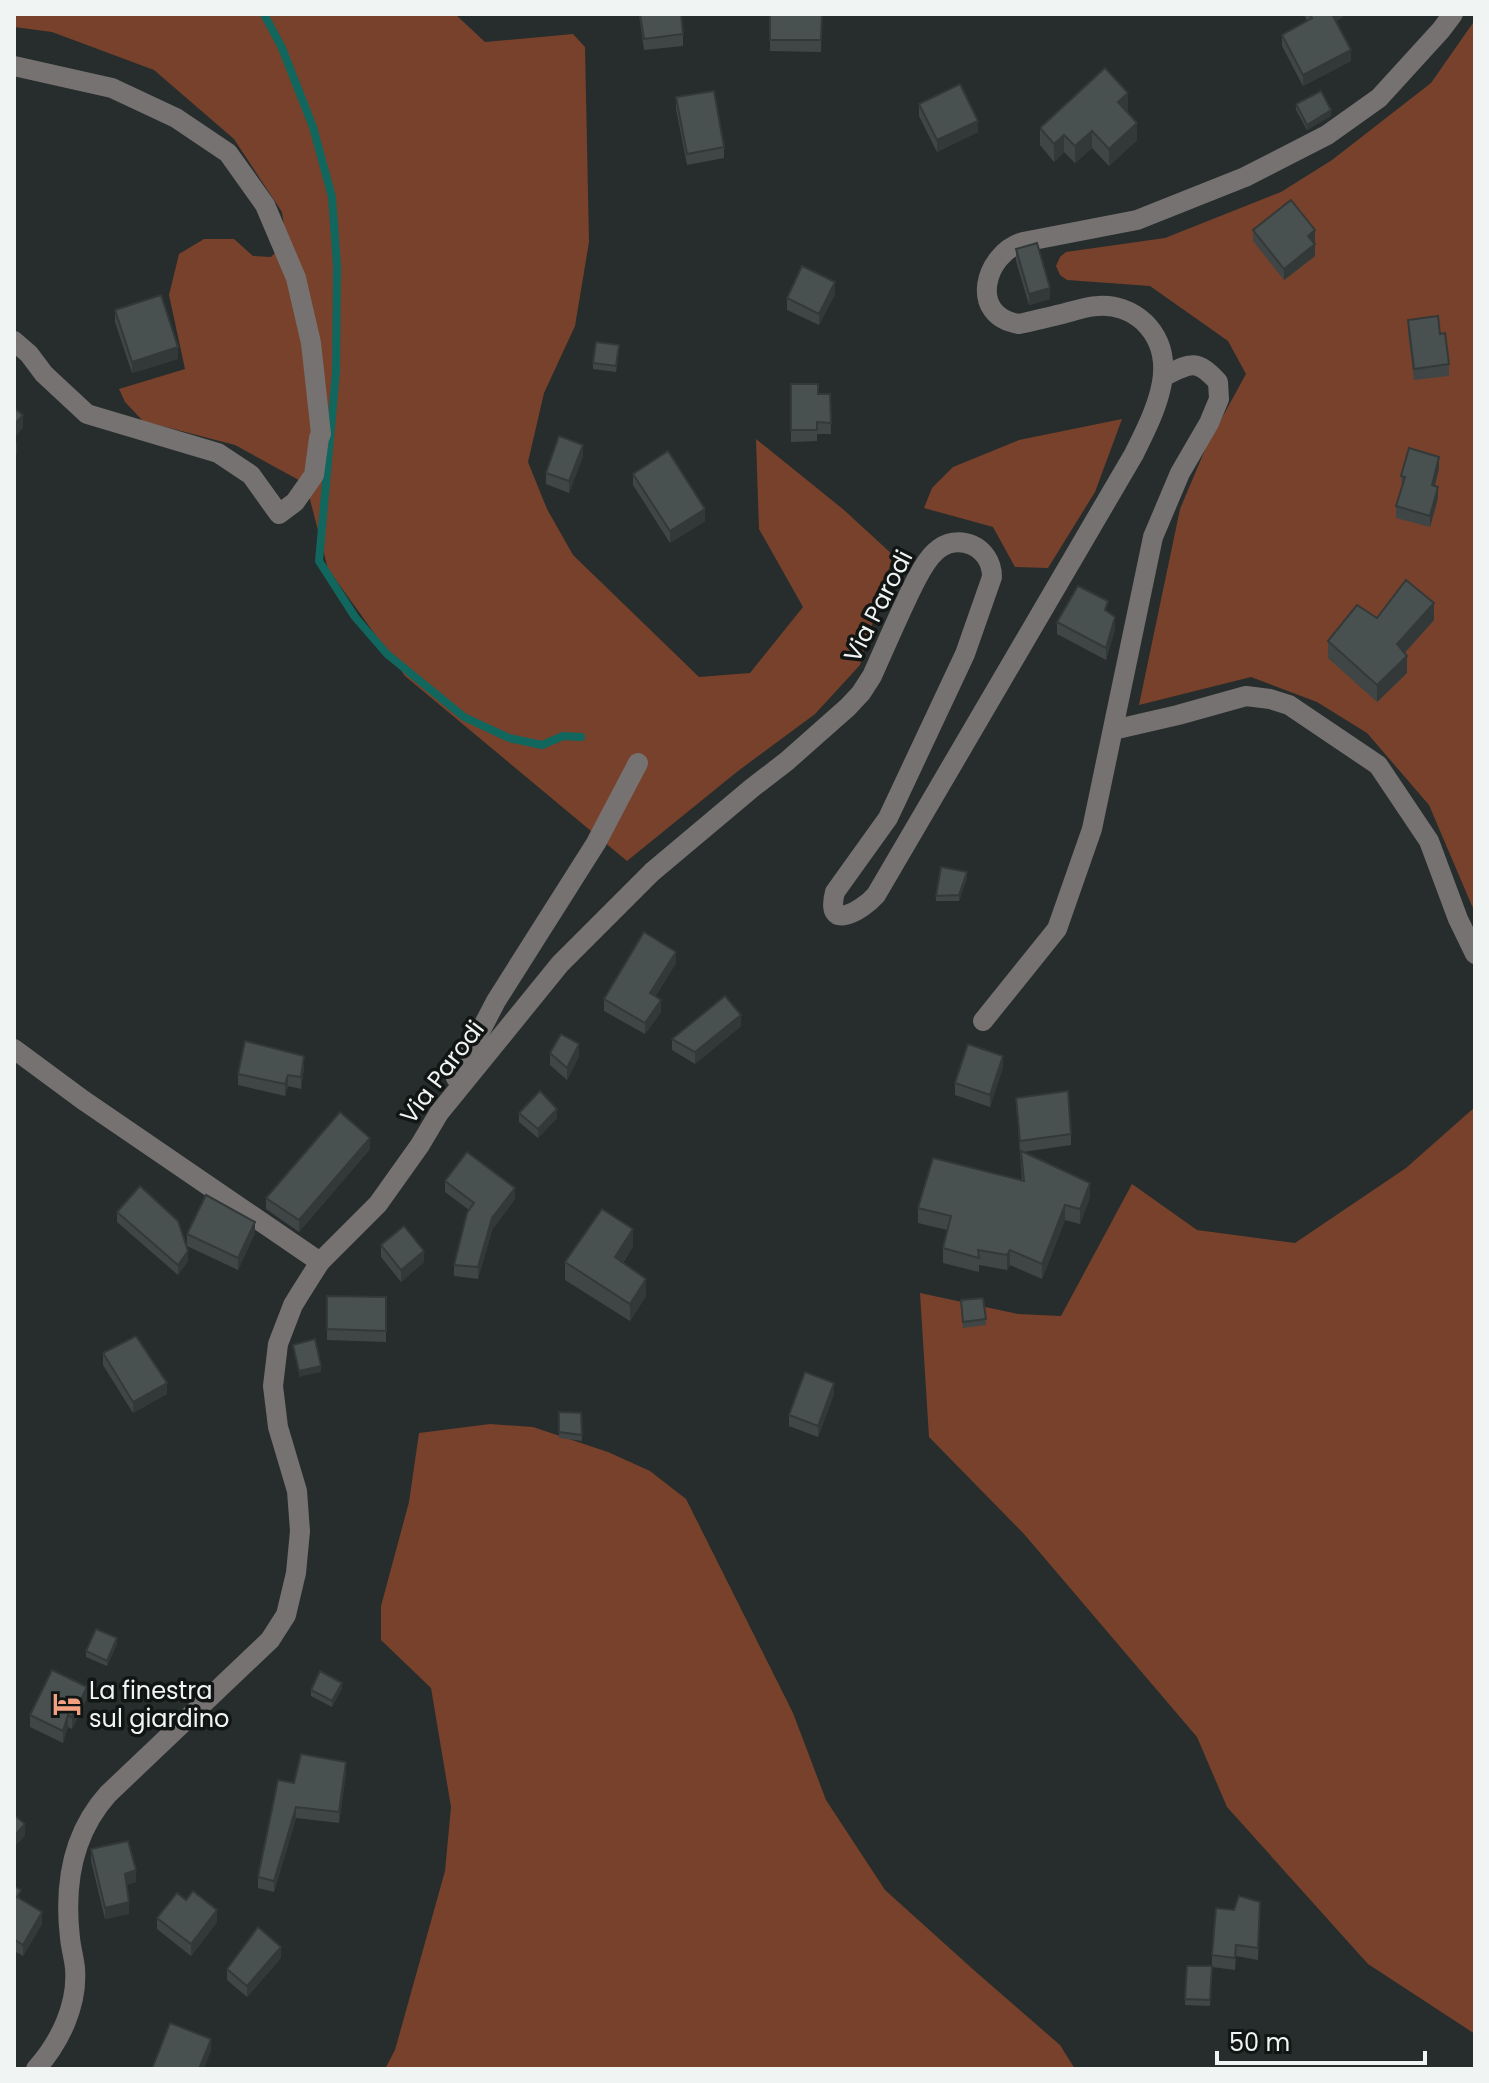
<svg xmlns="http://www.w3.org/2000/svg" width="1489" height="2083" font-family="Poppins,sans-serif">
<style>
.green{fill:#78412b}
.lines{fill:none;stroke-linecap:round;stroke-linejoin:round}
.stream{stroke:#11665e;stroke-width:8}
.minor{stroke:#757271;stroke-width:20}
.wall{fill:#3f4645}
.shaded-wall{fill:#333938}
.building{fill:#495150;stroke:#333938;stroke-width:2}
.labels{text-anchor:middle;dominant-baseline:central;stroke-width:7;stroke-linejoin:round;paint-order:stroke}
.street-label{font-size:24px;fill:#f0f4f3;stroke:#111514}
.poi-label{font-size:24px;fill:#f0f4f3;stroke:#111514;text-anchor:start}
</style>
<rect width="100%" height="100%" fill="#262d2c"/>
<!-- green -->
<g class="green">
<path d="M14,14H455L485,42L573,34L585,47L589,242L575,326L544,393L528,462L547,509L573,555L699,677L750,673L803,607L759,529L756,439L844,510L893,555L860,665L815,714L738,771L627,861L405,676L328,569L306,484L235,445L143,421L125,402L119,389L185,369L169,295L179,254L204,239H234L253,256L271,257L286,241L282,212L234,139L154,70L52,32L14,27Z"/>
<path d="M1475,20V913L1429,805L1367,733L1317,702L1251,677L1139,705L1180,509L1207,445L1246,374L1228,341L1150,286L1067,280L1060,275L1056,266L1060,257L1066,252L1165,238L1281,192L1332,160L1431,83Z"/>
<path d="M1122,419L1095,492L1048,568L1015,567L993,527L924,508L932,488L953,467L1019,440Z"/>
<path d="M1475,1107V2034L1368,1964L1227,1807L1197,1737L1024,1534L929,1437L920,1293L1018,1314L1061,1316L1132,1184L1197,1230L1295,1243L1406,1168Z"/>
<path d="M490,1424L533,1427L608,1452L650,1471L686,1499L793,1713L826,1800L885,1890L976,1972L1060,2045L1075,2069H385L395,2050L445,1871L451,1807L431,1688L381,1640V1606L409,1502L419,1433Z"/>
</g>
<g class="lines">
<!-- stream -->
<path class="stream" d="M264,14L282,48L313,127L332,197L337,266L336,372L319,561L355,617L387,654L464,717L509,738L542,745L563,736L581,737"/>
<!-- minor -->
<g class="minor">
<path d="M14,66L112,88L176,118L228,153L265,205L296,278L311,343L321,434L319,438L314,475L295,502L279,514L251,475L218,453L87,414L44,374L29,354L14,341"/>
<path d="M1113,730L1178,715L1246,696L1270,699L1289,705L1378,765L1429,841L1458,919L1475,954"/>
<path d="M983,1021L1057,929L1092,829L1153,537L1180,473L1209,423L1219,399L1218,382C1196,358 1190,363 1163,377"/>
<path d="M14,1049L83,1100L320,1262"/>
<path d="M456,1078L496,1001L596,843L638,763"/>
<path d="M36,2069C60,2042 78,2005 75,1968C74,1958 71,1948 70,1938C64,1886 72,1834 108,1794L270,1640L286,1615L296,1573L300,1531L297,1491L278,1427L273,1386L278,1344L293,1305L301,1292L320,1262L378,1204L420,1145L439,1113L560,964L652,872L752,788L787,761L848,707L861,693L872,676C886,645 899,614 914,584C920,573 925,561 935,552C957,531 992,546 992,577L965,654L888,818L835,892C824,933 862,911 876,895L1134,454C1154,413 1183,360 1144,322C1132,311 1114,304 1098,306C1090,306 1081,309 1073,311C1055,316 1037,320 1019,324C968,316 984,254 1023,242L1137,220L1245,177L1327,135L1379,98L1441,30L1453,14"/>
</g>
</g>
<!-- wall -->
<g class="wall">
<path d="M639,14H681L683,34V46L644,50Z"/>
<path d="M770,14H822L821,52L770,51Z"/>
<path d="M1304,14H1343V17L1336,21L1351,61L1303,86L1282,46V35L1307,21Z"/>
<path d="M676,97L724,147V158L687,165L676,109Z"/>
<path d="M919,104L978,132L937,152L919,116Z"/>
<path d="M1296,104L1331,116L1307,130L1296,110Z"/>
<path d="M1128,110L1127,111L1137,140L1109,166L1092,148L1075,163L1064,152L1054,162L1040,145V128Z"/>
<path d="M1253,230L1315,242L1314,243L1315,256L1284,280L1253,241Z"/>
<path d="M1016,249L1050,299L1029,305L1016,261Z"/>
<path d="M835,294L819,325L787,310V298Z"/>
<path d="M115,310L178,359L132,373L115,322Z"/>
<path d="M1408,320L1440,334L1449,364V376L1414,380L1408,332Z"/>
<path d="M619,351L616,372L593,369V363Z"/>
<path d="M791,384L818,394H830L831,434H817V441L791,442Z"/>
<path d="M583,456L569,493L546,484V473Z"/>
<path d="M1439,468L1435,486L1438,498L1430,527L1396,518V506L1402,488L1401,476Z"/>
<path d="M633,474L705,521L670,543L633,485Z"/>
<path d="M1108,612L1115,629L1106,660L1057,634V622Z"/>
<path d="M1434,620L1405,653L1407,673L1377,702L1328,658V641Z"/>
<path d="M967,878L959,901H936V896Z"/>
<path d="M676,963L655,997L661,1012L645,1034L604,1011V999Z"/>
<path d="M741,1026L695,1064L672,1050V1039Z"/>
<path d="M550,1053L579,1056L567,1080L550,1065Z"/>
<path d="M1003,1067L990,1107L955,1095V1083Z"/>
<path d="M304,1068L301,1089L288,1086L285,1096L238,1085V1074Z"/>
<path d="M1016,1098L1071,1134V1145L1023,1152L1090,1197L1080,1224L1065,1220L1042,1279L1010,1265L1007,1270L979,1265V1272L943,1263V1248L947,1230L918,1223V1208L1022,1181Z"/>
<path d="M519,1113L557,1118L538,1138L519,1122Z"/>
<path d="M370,1149L299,1232L266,1209V1198Z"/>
<path d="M445,1181L515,1199L492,1230L478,1279L454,1276V1265L469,1210L445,1192Z"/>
<path d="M117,1212L188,1261L178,1275L117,1222Z"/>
<path d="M255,1233L238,1270L187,1246V1234Z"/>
<path d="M381,1245L424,1262L401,1282L381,1257Z"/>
<path d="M633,1246L623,1263L646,1296L630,1321L565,1280V1262Z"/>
<path d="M327,1296L386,1297V1342L327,1340Z"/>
<path d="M961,1300L986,1319V1325L963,1328Z"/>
<path d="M103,1353L167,1394L133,1413L103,1365Z"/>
<path d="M834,1394L818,1437L789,1426V1415Z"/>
<path d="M559,1412L581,1413L582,1441L559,1438Z"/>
<path d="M117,1644L107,1666L86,1657V1651Z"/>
<path d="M342,1688L332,1707L311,1696V1690Z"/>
<path d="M87,1698L72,1729L68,1727L63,1743L30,1727V1715Z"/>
<path d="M346,1773L339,1823L296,1818L274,1892L258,1888V1877L294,1783Z"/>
<path d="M91,1849L136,1882L126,1885L129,1914L105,1919L91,1861Z"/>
<path d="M14,1886L21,1900L42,1924L23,1956L14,1951Z"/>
<path d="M1260,1914L1258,1960L1236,1956L1235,1970L1212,1967L1210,2006L1185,2005L1187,1966H1212V1955Z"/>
<path d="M157,1918L217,1922L191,1956L157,1929Z"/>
<path d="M281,1958L247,1997L227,1980V1969Z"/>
</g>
<!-- shaded-wall -->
<g class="shaded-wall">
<path d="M1331,14H1343V17L1331,23Z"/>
<path d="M1351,50V61L1303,86V75Z"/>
<path d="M1128,93V110L1118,119V102Z"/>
<path d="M1331,110V116L1307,130V125Z"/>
<path d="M978,121V132L937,152V140Z"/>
<path d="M1137,123V140L1109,166V149Z"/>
<path d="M1092,131V148L1075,163V146Z"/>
<path d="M1064,135V152L1054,162V144Z"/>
<path d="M1315,230V242L1308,248V236Z"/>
<path d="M1315,244V256L1284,280V269Z"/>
<path d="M835,282V294L819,325V314Z"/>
<path d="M1050,288V299L1029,305V294Z"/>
<path d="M178,347V359L132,373V362Z"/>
<path d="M23,415V428L14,438V425Z"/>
<path d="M17,442V454L14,459V447Z"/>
<path d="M583,445V456L569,493V481Z"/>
<path d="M1439,457V468L1432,497V485Z"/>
<path d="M1438,487V498L1430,527V516Z"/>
<path d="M705,509V521L670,543V531Z"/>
<path d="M1434,603V620L1397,661V644Z"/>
<path d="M1115,617V629L1106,660V648Z"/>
<path d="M1407,656V673L1377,702V685Z"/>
<path d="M967,872V878L959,901V895Z"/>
<path d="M676,952V963L650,1005V993Z"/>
<path d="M661,1000V1012L645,1034V1023Z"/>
<path d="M741,1015V1026L695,1064V1052Z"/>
<path d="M579,1044V1056L567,1080V1068Z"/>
<path d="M304,1056V1068L301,1089V1077Z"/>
<path d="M1003,1056V1067L990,1107V1095Z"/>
<path d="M288,1075V1086L285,1096V1084Z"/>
<path d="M557,1109V1118L538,1138V1129Z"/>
<path d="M370,1138V1149L299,1232V1220Z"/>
<path d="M1090,1183V1197L1080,1224V1209Z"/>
<path d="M515,1188V1199L492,1230L478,1279V1267L492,1218Z"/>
<path d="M1065,1205V1220L1042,1279V1264Z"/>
<path d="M255,1222V1233L238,1270V1258Z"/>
<path d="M633,1229V1246L615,1274V1257Z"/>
<path d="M1010,1250V1265L1007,1270V1255Z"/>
<path d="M188,1251V1261L178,1275V1265Z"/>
<path d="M424,1251V1262L401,1282V1270Z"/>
<path d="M646,1279V1296L630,1321V1304Z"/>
<path d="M321,1366V1372L299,1377V1371Z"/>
<path d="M167,1383V1394L133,1413V1402Z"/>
<path d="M834,1383V1394L818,1437V1426Z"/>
<path d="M117,1638V1644L107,1666V1661Z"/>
<path d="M342,1683V1688L332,1707V1701Z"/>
<path d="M87,1687V1698L72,1729V1717Z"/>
<path d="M68,1715V1727L63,1743V1731Z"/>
<path d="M346,1762V1773L339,1823V1812Z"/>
<path d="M296,1807V1818L274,1892V1881Z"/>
<path d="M25,1824V1836L14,1847V1836Z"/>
<path d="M136,1870V1882L125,1885V1874Z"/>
<path d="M129,1902V1914L105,1919V1908Z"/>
<path d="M217,1910V1922L191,1956V1944Z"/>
<path d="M42,1912V1924L23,1956V1945Z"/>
<path d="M281,1947V1958L247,1997V1986Z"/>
<path d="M211,2039V2051L204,2069H199Z"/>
</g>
<!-- building -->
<g class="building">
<path d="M640,14H681L683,34L644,39Z"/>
<path d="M770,14H822L821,40H770Z"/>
<path d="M1310,14H1332L1351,50L1303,75L1282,35L1312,18Z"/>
<path d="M1105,68L1128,93L1118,102L1137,123L1109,149L1092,131L1075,146L1064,135L1054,144L1040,128Z"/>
<path d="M960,84L978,121L937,140L919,104Z"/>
<path d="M714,91L724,147L687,154L676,97Z"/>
<path d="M1321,91L1331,110L1307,125L1296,104Z"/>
<path d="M1291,200L1315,230L1308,236L1315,244L1284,269L1253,230Z"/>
<path d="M1037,243L1050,288L1029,294L1016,249Z"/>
<path d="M802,266L835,282L819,314L787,298Z"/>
<path d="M161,295L178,347L132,362L115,310Z"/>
<path d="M1438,316L1440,334L1445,333L1449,364L1414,369L1408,320Z"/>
<path d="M596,342L619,345L616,366L593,363Z"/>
<path d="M791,384H818V394H830L831,423L817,422V430H791Z"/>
<path d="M14,408L23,415L14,425Z"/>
<path d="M559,436L583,445L569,481L546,473Z"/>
<path d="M1409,448L1439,457L1432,485L1438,487L1430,516L1396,506L1405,477L1401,476Z"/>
<path d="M668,451L705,509L670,531L633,474Z"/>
<path d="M1406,580L1434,603L1397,644L1407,656L1377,685L1328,641L1357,605L1377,618Z"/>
<path d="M1078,586L1108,601L1105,610L1115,617L1106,648L1057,622Z"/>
<path d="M941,867L967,872L959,895L936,896Z"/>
<path d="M644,932L676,952L650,993L661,1000L645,1023L604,999Z"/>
<path d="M725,996L741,1015L695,1052L672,1039Z"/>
<path d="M561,1034L579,1044L567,1068L550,1053Z"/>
<path d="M245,1041L304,1056L301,1077L288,1075L285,1084L238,1074Z"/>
<path d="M968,1044L1003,1056L990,1095L955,1083Z"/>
<path d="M540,1091L557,1109L538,1129L519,1113Z"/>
<path d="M1068,1091L1071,1134L1020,1141L1016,1098Z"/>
<path d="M340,1112L370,1138L299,1220L266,1198Z"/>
<path d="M1021,1151L1090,1183L1080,1209L1065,1205L1042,1264L1010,1250L1007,1255L978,1250L979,1258L943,1248L951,1216L918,1208L933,1158L1024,1181Z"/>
<path d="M467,1152L515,1188L492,1218L478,1267L454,1265L467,1213L474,1203L445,1181Z"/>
<path d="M140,1186L178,1221L188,1251L178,1265L117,1212Z"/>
<path d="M206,1195L255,1222L238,1258L187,1234Z"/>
<path d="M602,1209L633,1229L615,1257L646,1279L630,1304L565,1262Z"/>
<path d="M404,1226L424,1251L401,1270L381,1245Z"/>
<path d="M327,1296L386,1297V1331L327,1329Z"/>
<path d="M983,1298L986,1319L963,1322L961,1300Z"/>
<path d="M136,1336L167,1383L133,1402L103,1353Z"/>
<path d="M315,1339L321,1366L299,1371L293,1345Z"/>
<path d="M805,1372L834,1383L818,1426L789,1415Z"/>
<path d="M559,1412L581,1413L582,1435L559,1432Z"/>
<path d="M96,1629L117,1638L107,1661L86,1651Z"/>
<path d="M52,1670L87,1687L72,1717L68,1715L63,1731L30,1715Z"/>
<path d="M320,1671L342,1683L332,1701L311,1690Z"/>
<path d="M301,1754L346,1762L339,1812L296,1807L274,1881L258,1877L278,1780L294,1783Z"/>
<path d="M14,1815L25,1824L14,1836Z"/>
<path d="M128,1841L136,1870L125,1874L129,1902L105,1908L91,1849Z"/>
<path d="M14,1886L21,1890L17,1897L42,1912L23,1945L14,1939Z"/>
<path d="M193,1891L217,1910L191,1944L157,1918L177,1893L186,1900Z"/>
<path d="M1239,1896L1260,1902L1258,1948L1236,1945L1235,1958L1212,1955L1216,1908L1234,1910Z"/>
<path d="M258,1927L281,1947L247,1986L227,1969Z"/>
<path d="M1187,1966H1212L1210,2000L1185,1999Z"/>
<path d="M170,2023L211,2039L199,2069H152Z"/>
</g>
<!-- icons -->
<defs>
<symbol id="hotel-bare" viewBox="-9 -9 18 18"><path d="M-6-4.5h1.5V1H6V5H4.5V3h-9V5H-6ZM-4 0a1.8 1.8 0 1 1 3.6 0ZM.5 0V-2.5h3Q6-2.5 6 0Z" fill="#f2a080" stroke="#111514" stroke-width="2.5" paint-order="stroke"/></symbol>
</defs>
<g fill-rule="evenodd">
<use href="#hotel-bare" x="47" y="1684" width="40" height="40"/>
</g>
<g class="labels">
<!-- street labels -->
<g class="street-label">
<text transform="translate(878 606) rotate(-63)">Via Parodi</text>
<text transform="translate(442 1072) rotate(-53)">Via Parodi</text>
</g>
<!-- poi labels -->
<g class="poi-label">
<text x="89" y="1690">La finestra<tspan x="89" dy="28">sul giardino</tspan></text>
</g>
</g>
<!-- border -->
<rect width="1489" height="2083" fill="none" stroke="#f0f4f3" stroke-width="32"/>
<!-- scale -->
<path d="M1217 2051v12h208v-12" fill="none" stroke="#f0f4f3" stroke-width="4"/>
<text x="1229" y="2051" font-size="24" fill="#f0f4f3" stroke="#111514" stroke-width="6" paint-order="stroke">50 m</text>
</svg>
